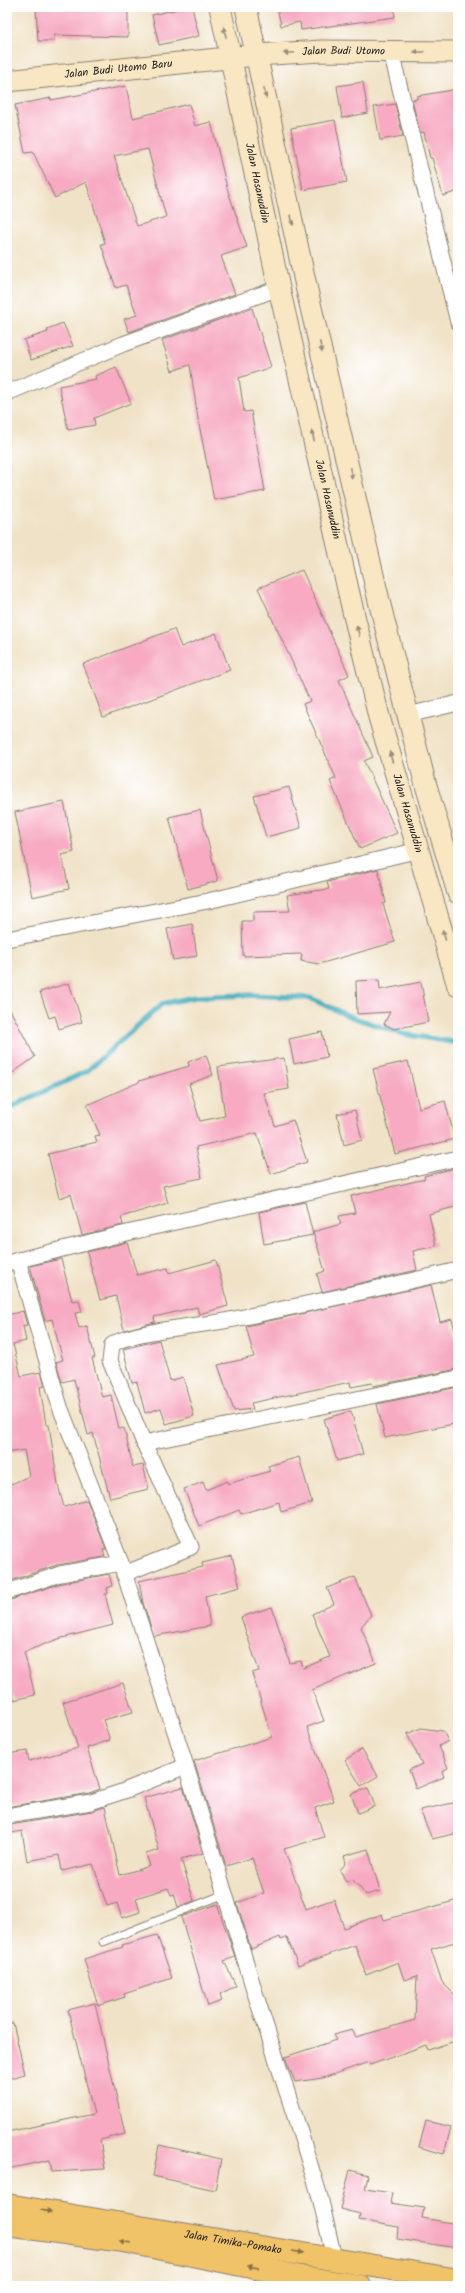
<svg xmlns="http://www.w3.org/2000/svg" width="465" height="2293" font-family="Kalam,sans-serif">
<style>
.lines{fill:none;stroke-linecap:round;stroke-linejoin:round}
.stream{stroke:#3dabbb;stroke-width:5.5}
.building{fill:#f7aac2;fill-rule:evenodd}
.lane-casing{stroke:#867f71;stroke-width:9}
.street-casing{stroke:#867f71;stroke-width:17}
.secondary-casing{stroke:#867f71;stroke-width:23}
.highway-casing{stroke:#867f71;stroke-width:24}
.lane{stroke:#fff;stroke-width:7}
.street{stroke:#fff;stroke-width:15}
.secondary{stroke:#f9e7c3;stroke-width:21}
.highway{stroke:#f1c369;stroke-width:22}
.oneway{fill:#968c78}
.oneway2{fill:#867042}
.labels{text-anchor:middle;dominant-baseline:central;stroke-width:4;stroke-linejoin:round;paint-order:stroke}
.street-label{font-size:11px;fill:#1c1c1c;stroke:#fff}
</style>
<rect width="100%" height="100%" fill="#fff"/>
<filter id="ink" filterUnits="userSpaceOnUse"><feTurbulence type="fractalNoise" baseFrequency=".025" numOctaves="2"/><feDisplacementMap in="SourceGraphic" scale="8" xChannelSelector="R" yChannelSelector="G"/><feConvolveMatrix kernelMatrix="1 2 1 2 8 2 1 2 1" color-interpolation-filters="sRGB"/></filter>
<filter id="wash" filterUnits="userSpaceOnUse"><feTurbulence type="fractalNoise" baseFrequency=".012" numOctaves="4" result="noise"/><feDisplacementMap in="SourceGraphic" scale="16" xChannelSelector="R" yChannelSelector="G"/><feGaussianBlur stdDeviation="0.9" result="paint"/><feColorMatrix in="noise" values="0 0 0 0 0 0 0 0 0 0 0 0 0 0 0 0 0 1.4 0 .05"/><feComposite in="paint" operator="in"/></filter>
<g filter="url(#wash)">
<rect width="100%" height="100%" fill="#f0e2c6"/>
<g class="lines">
<!-- stream -->
<path class="stream" d="M7,1109L87,1071L162,1004L195,997L250,995L310,998L351,1017L403,1034L458,1043"/>
</g>
<g id="blocks">
<!-- building -->
<g class="building">
<path d="M36,7H128V37L54,35V41H38Z"/>
<path d="M186,7H192L199,36L159,45L152,15Z"/>
<path d="M277,7H394L395,17L301,30L300,22L281,26Z"/>
<path d="M363,82L368,113L342,118L337,86Z"/>
<path d="M126,86L133,118L189,104L195,126L211,122L227,188L247,247L221,256L235,294L129,332L124,319L137,315L126,285L116,288L101,244L105,243L86,182L55,198L33,152L25,153L15,105L51,98V100ZM148,149L166,217L137,226L114,156Z"/>
<path d="M458,89V191L443,196L432,158H430L424,132L420,133L412,100L417,99V96Z"/>
<path d="M395,104L403,136L380,140L374,107Z"/>
<path d="M335,120L347,182L303,190L291,128Z"/>
<path d="M252,308L271,367L239,378L244,412L251,411L265,491L214,500L198,419L190,365L172,371L162,340Z"/>
<path d="M63,323L73,346L31,360L24,340L48,332L47,329Z"/>
<path d="M116,367L131,403L94,418L95,425L68,430L59,386L96,379L95,376Z"/>
<path d="M302,570L349,675L339,680L373,757L364,761L397,833L360,849L330,781L336,778L303,704L310,701L258,588Z"/>
<path d="M174,629L181,647L216,633L230,670L103,717L83,664Z"/>
<path d="M289,787L301,828L266,837L254,796Z"/>
<path d="M64,802L74,852L62,855L69,889L32,897L15,812Z"/>
<path d="M200,810L218,881L188,889L169,817Z"/>
<path d="M378,869L386,903L383,904L395,942L319,964L301,961L302,954L243,956L242,921H253V912L290,911L287,895L329,889L327,882Z"/>
<path d="M192,924L197,956L173,960L167,929Z"/>
<path d="M379,980L380,990L421,982L428,1022L394,1029L384,1024L390,1012L357,1014L356,981Z"/>
<path d="M69,983L82,1022L59,1029L55,1016L49,1018L40,992Z"/>
<path d="M7,1004L35,1057L7,1077Z"/>
<path d="M322,1032L327,1057L294,1064L289,1039Z"/>
<path d="M206,1055L213,1075L189,1084L200,1121L225,1116L218,1067L284,1058L289,1089L264,1093L275,1126L293,1120L307,1162L271,1174L257,1133L196,1147L202,1178L163,1186L168,1203L121,1217L123,1225L82,1235L71,1194L59,1198L48,1154L97,1142L95,1136L100,1135L87,1105L139,1082V1081L189,1066L188,1062Z"/>
<path d="M408,1061L419,1108L445,1101L455,1139L395,1154L373,1069Z"/>
<path d="M355,1110L362,1140L344,1145L337,1114Z"/>
<path d="M455,1168L458,1177V1206L429,1214L436,1246L413,1251L417,1270L322,1292L317,1274L325,1271L313,1232L341,1224L339,1216L355,1213L351,1196L425,1179L424,1176Z"/>
<path d="M305,1202L313,1235L264,1244L259,1212Z"/>
<path d="M127,1242L137,1275L168,1268L169,1273L216,1260L228,1306L199,1314L197,1307L154,1317L155,1322L124,1330L116,1296L100,1300L87,1252Z"/>
<path d="M61,1259L72,1301L79,1300L82,1312L75,1313L79,1328L87,1326L95,1358H92L102,1397L111,1395L119,1429L124,1428L133,1467L143,1465L149,1489L110,1498L93,1433L88,1435L74,1379L62,1382L56,1362L63,1360L52,1319L45,1321L30,1266Z"/>
<path d="M431,1285L440,1322L452,1319L458,1343V1369L373,1386L372,1383L351,1387L350,1382L251,1403L253,1409L234,1411L218,1365L254,1357L246,1326Z"/>
<path d="M23,1311L27,1325L23,1326L26,1341L13,1344L21,1376L41,1372L45,1386L40,1387L46,1425H49L58,1485L64,1507L87,1500L106,1549L103,1550L105,1557L57,1565L7,1582V1486L29,1476L24,1450L7,1453V1315Z"/>
<path d="M159,1340L170,1381L183,1377L194,1416L166,1424L161,1408L145,1413L137,1382L132,1383L123,1349Z"/>
<path d="M458,1387V1423L385,1438L377,1404Z"/>
<path d="M351,1411L363,1454L337,1461L324,1419Z"/>
<path d="M299,1457L312,1503L281,1512L279,1502L241,1514L239,1510L199,1526L184,1489L203,1482L206,1490L227,1481L228,1484L270,1471L268,1466Z"/>
<path d="M232,1556L240,1587L205,1596L210,1626L154,1636L143,1603L139,1581L203,1567L202,1563Z"/>
<path d="M109,1574L112,1586L107,1588L108,1594H105L113,1625L58,1639L24,1652L35,1695L14,1700L7,1670V1601L62,1583Z"/>
<path d="M355,1577L371,1615L361,1627L376,1663L312,1690L324,1721L307,1727L334,1801L315,1808L324,1837L284,1849L306,1909L334,1899L344,1928L382,1914L384,1920L458,1900V1941L431,1949L442,1982L458,1998V2040L428,2050L426,2045L370,2065L369,2062L323,2078L295,2082L285,2057L336,2040L333,2035L352,2030L356,2037L415,2020L417,1976L404,1980L398,1962L366,1975L355,1945L298,1966L287,1937L281,1940L280,1937L251,1949L237,1903L264,1893L252,1858L226,1866L194,1761L272,1737L252,1673L259,1671L241,1617L272,1607L290,1663L301,1661L303,1668L330,1657L312,1614L334,1604L327,1588Z"/>
<path d="M123,1683L133,1712L103,1720L110,1740L87,1748L100,1789L89,1793L7,1807V1754L27,1751L29,1761L78,1748L63,1702Z"/>
<path d="M421,1728L443,1731L448,1741L439,1746L448,1768L442,1771L444,1777L416,1789L409,1770L422,1764L407,1734Z"/>
<path d="M362,1749L378,1776L361,1786L345,1760Z"/>
<path d="M183,1787L203,1853L181,1859L194,1901L178,1907L174,1894L171,1895L168,1888L136,1898L140,1912L122,1918L117,1903L107,1906L93,1864L62,1871L59,1855L27,1861L22,1831L12,1833L11,1825L92,1811L105,1807L120,1875L150,1866L146,1854L159,1850L144,1798Z"/>
<path d="M368,1788L375,1806L358,1813L351,1794Z"/>
<path d="M458,1802V1833L432,1839L420,1810Z"/>
<path d="M368,1849L380,1891L366,1895L352,1879L346,1882L340,1870L346,1863L344,1856Z"/>
<path d="M217,1904L235,1957L224,1961L236,1986L220,1994L222,2001L208,2006L181,1917Z"/>
<path d="M157,1935L172,1978L124,1994L125,1997L98,2006L84,1959L123,1947L122,1945Z"/>
<path d="M95,2003L125,2134L100,2140L105,2169L52,2172L50,2160L7,2169V2132L94,2114L68,2010Z"/>
<path d="M13,2023L25,2074L7,2079V2024Z"/>
<path d="M426,2121L451,2127L444,2154L419,2147Z"/>
<path d="M159,2145L221,2159L215,2190L153,2176Z"/>
<path d="M350,2170L368,2175L365,2189L392,2193L390,2203L424,2208L422,2218L458,2224V2248L397,2239L398,2227L359,2220L360,2214L340,2209Z"/>
</g>
</g>
</g>
<g filter="url(#ink)">
<use href="#blocks" fill-opacity="0" stroke="#867f71" stroke-width="1"/>
<g class="lines">
<defs>
<path id="lane" d="M103,1942L225,1894"/>
<g id="street">
<path d="M391,52L458,322"/>
<path d="M7,393L123,344L279,288"/>
<path d="M408,715L458,703"/>
<path d="M7,939L208,901L419,850"/>
<path d="M18,1260L60,1407L121,1563L186,1766L256,1996L299,2129L320,2197L334,2258"/>
<path d="M7,1263L118,1235L458,1158"/>
<path d="M144,1443L458,1378"/>
<path d="M124,1574L191,1547L144,1443L110,1361L112,1345C130,1331 198,1326 224,1321C302,1306 380,1288 458,1270"/>
<path d="M7,1592L60,1574L121,1563"/>
<path d="M7,1816L91,1802L124,1791L186,1766"/>
</g>
<g id="secondary">
<path id="s1" d="M220,7L279,288L353,611L379,717L458,986"/>
<path d="M246,7L306,286L380,605L425,782L458,893"/>
<path id="s2" d="M7,81L256,55L322,51L458,52"/>
</g>
<g id="highway">
<path id="s3" d="M7,2205L458,2280"/>
<path d="M7,2225L123,2241L301,2277L360,2286"/>
</g>
</defs>
<!-- lane casing -->
<use href="#lane" class="lane-casing"/>
<!-- street casing -->
<use href="#street" class="street-casing"/>
<!-- secondary casing -->
<use href="#secondary" class="secondary-casing"/>
<!-- highway casing -->
<use href="#highway" class="highway-casing"/>
<!-- lane -->
<use href="#lane" class="lane"/>
<!-- street -->
<use href="#street" class="street"/>
<!-- secondary -->
<use href="#secondary" class="secondary"/>
<!-- highway -->
<use href="#highway" class="highway"/>
</g>
<!-- one-way arrows -->
<defs><path id="oneway-solid" d="M-6-.8H1V-3.2L6.5 0L1 3.2V.8H-6Z"/></defs>
<g class="oneway">
<use href="#oneway-solid" transform="translate(225 32) rotate(-101)"/>
<use href="#oneway-solid" transform="translate(419 52) rotate(180)"/>
<use href="#oneway-solid" transform="translate(289 53) rotate(177)"/>
<use href="#oneway-solid" transform="translate(265 93) rotate(78)"/>
<use href="#oneway-solid" transform="translate(292 220) rotate(78)"/>
<use href="#oneway-solid" transform="translate(321 347) rotate(77)"/>
<use href="#oneway-solid" transform="translate(313 436) rotate(-103)"/>
<use href="#oneway-solid" transform="translate(351 473) rotate(77)"/>
<use href="#oneway-solid" transform="translate(358 631) rotate(-104)"/>
<use href="#oneway-solid" transform="translate(391 757) rotate(-106)"/>
<use href="#oneway-solid" transform="translate(444 935) rotate(-106)"/>
</g>
<g class="oneway2">
<use href="#oneway-solid" transform="translate(46 2211) rotate(9)"/>
<use href="#oneway-solid" transform="translate(125 2242) rotate(-170)"/>
<use href="#oneway-solid" transform="translate(298 2252) rotate(9)"/>
<use href="#oneway-solid" transform="translate(253 2267) rotate(-169)"/>
</g>
</g>
<g class="labels">
<!-- street labels -->
<g class="street-label">
<text stroke="none"><textPath href="#s2" startOffset="338">Jalan Budi Utomo</textPath></text>
<text stroke="none"><textPath href="#s2" startOffset="112">Jalan Budi Utomo Baru</textPath></text>
<text stroke="none"><textPath href="#s1" startOffset="180">Jalan Hasanuddin</textPath></text>
<text stroke="none"><textPath href="#s1" startOffset="504">Jalan Hasanuddin</textPath></text>
<text stroke="none"><textPath href="#s1" startOffset="828">Jalan Hasanuddin</textPath></text>
<text stroke="none"><textPath href="#s3" startOffset="229">Jalan Timika-Pomako</textPath></text>
</g>
</g>
<!-- margin -->
<rect width="465" height="2293" fill="none" stroke="#fff" stroke-width="24"/>
</svg>
